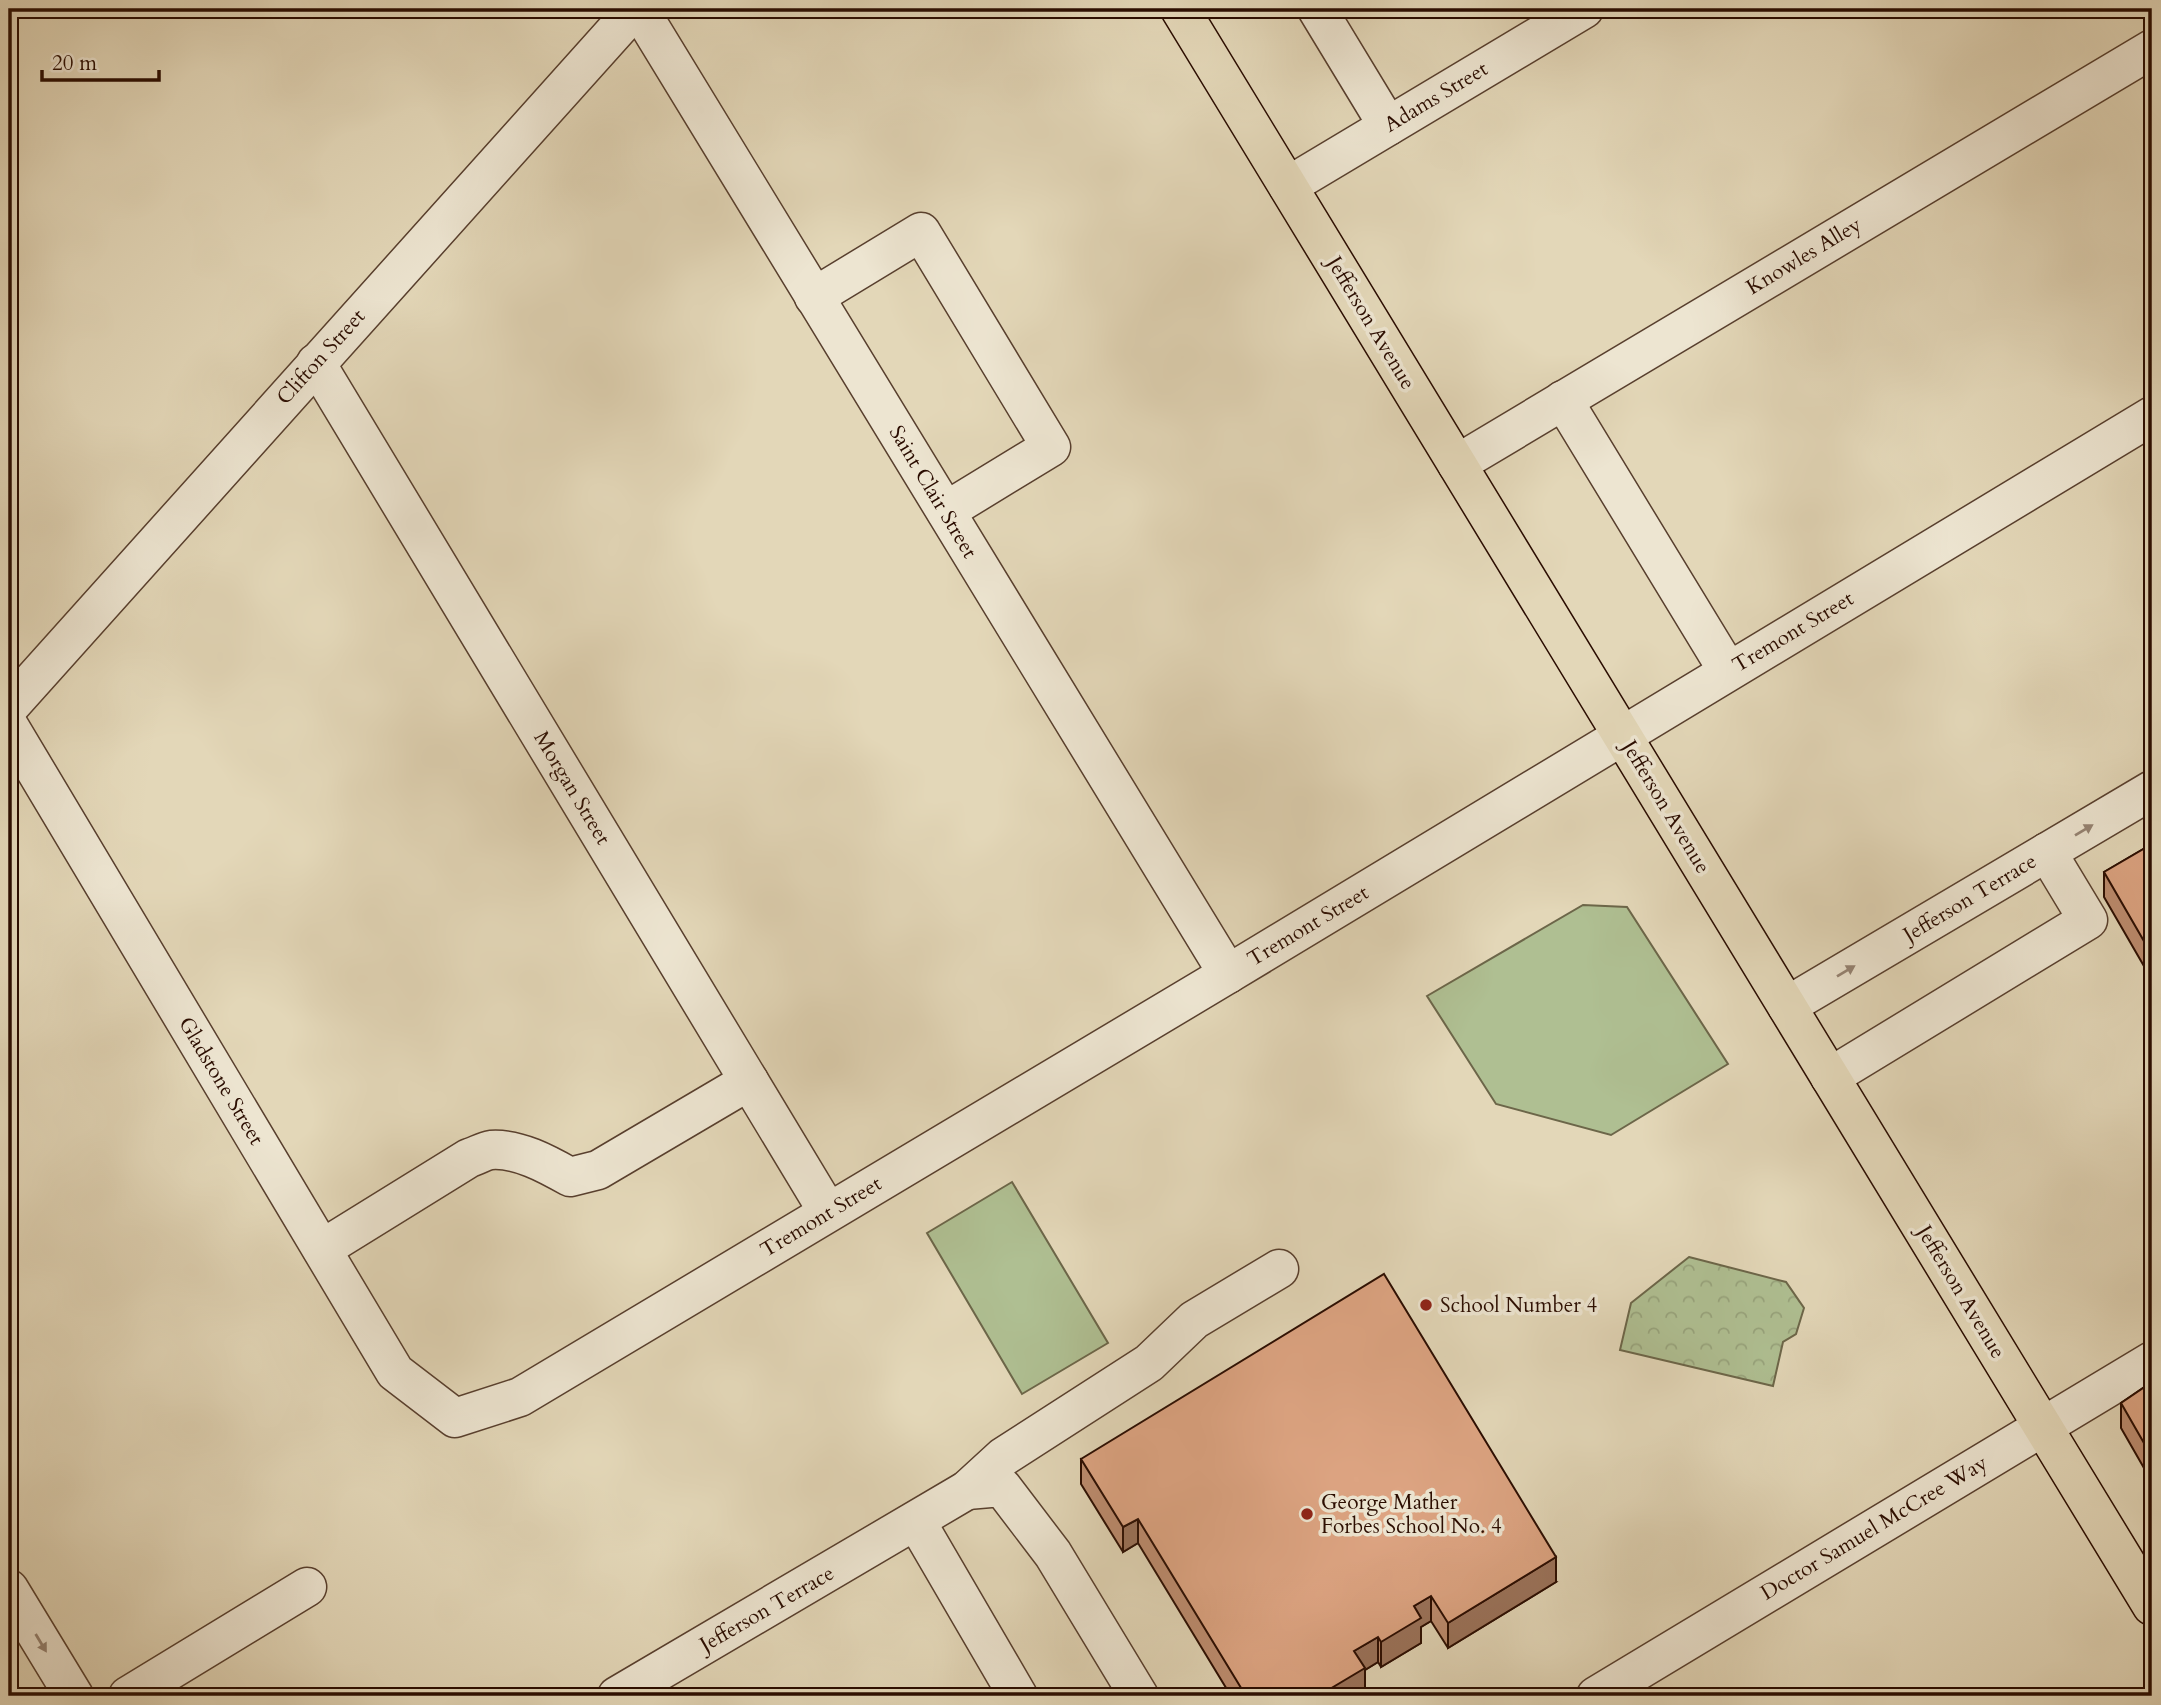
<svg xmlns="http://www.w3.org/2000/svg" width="2161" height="1705" font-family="Cardo,serif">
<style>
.grass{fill:#afbf92;stroke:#6c6649;stroke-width:2}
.park{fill:url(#park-crowns);stroke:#6c6649;stroke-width:2}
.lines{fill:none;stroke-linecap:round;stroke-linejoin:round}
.minor-casing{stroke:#583f2e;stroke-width:41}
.major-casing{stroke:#2a0c00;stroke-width:41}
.minor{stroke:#ede5d1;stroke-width:38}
.major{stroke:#e3d7b8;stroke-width:38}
.wall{fill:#be8d70;stroke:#2a0c00;stroke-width:2}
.shaded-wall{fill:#9b735b;stroke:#2a0c00;stroke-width:2}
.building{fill:#dda482;stroke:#2a0c00;stroke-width:2}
.oneway{fill:#958373}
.poi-dot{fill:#8f2418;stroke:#ede5d1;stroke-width:2.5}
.labels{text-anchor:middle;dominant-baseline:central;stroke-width:7;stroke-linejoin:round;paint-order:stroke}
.street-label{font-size:21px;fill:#2a0c00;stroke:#ede5d1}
.poi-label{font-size:21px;fill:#2a0c00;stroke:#ede5d1;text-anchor:start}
</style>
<defs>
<pattern id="park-crowns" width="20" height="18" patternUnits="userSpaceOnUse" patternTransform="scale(1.75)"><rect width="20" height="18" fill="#afbf92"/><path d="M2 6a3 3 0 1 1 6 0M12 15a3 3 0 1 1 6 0" fill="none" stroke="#97a37c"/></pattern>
</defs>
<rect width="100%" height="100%" fill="#e3d7b8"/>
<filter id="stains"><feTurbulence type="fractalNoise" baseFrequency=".00286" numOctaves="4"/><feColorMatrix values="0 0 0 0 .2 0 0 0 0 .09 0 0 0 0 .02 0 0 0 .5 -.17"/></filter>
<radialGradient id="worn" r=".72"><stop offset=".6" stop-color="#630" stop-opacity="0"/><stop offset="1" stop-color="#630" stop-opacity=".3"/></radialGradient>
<!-- grass -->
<g class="grass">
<path d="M1583,905L1627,907L1728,1064L1611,1135L1496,1104L1427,996Z"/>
<path d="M1012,1182L1108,1343L1022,1394L927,1233Z"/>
</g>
<!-- park -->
<path class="park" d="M1689,1257L1786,1282L1804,1308L1796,1334L1783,1342L1773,1386L1620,1350L1631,1303Z"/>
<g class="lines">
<defs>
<g id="minor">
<path d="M639,9L1228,974"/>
<path d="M1317,9L1388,126"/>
<path d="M1288,186L1584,9"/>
<path d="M814,297L921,232L1051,447L946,511"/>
<path d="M316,363L828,1212"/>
<path d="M1563,400L1728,671"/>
<path d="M1457,464L2152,49"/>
<path d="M9,707L635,9"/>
<path d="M9,726L395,1372L455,1418L520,1397L1228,974L2152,416"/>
<path d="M1787,1006L2152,790"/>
<path d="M1830,1077L2088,920L2047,852"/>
<path d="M322,1249L469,1158C476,1156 484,1151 491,1150C518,1148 547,1164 570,1177L598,1170L749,1081"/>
<path d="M967,1490L1002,1487L1053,1554L1139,1696"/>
<path d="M916,1521L1018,1696"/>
<path d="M9,1589L74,1696"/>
<path d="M128,1696L307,1587"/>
<path d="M617,1696L967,1490L1003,1457L1149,1363L1194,1320L1279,1269"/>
<path d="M1596,1696L2152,1361"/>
</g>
<path id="major" d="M1180,9L2152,1606"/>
</defs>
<!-- minor casing -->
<use href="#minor" class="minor-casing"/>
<!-- major casing -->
<use href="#major" class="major-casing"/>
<!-- minor -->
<use href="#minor" class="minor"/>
<!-- major -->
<use href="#major" class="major"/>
</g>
<!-- wall -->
<g class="wall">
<path d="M2152,844V980L2104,897V872Z"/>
<path d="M2152,1382V1482L2121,1428V1403Z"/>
<path d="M1081,1459L1556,1582L1448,1648L1431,1621L1421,1627V1643L1381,1667L1378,1662L1365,1670V1693L1359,1696H1231L1138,1543L1123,1552L1081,1484Z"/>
</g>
<!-- shaded-wall -->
<g class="shaded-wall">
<path d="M1138,1519V1543L1123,1552V1527Z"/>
<path d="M1556,1557V1582L1448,1648V1623Z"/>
<path d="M1431,1596V1621L1421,1627V1643L1381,1667V1642L1414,1606Z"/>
<path d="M1378,1637V1662L1365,1670V1693L1359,1696H1318L1354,1651Z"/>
</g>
<!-- building -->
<g class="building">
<path d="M2152,844V955L2104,872Z"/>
<path d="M1384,1274L1556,1557L1448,1623L1431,1596L1414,1606L1421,1618L1381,1642L1378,1637L1354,1651L1365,1668L1318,1696H1246L1138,1519L1123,1527L1081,1459Z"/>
<path d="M2152,1382V1457L2121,1403Z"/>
</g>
<!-- one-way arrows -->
<defs><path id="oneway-solid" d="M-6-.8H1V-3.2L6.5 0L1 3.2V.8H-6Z" transform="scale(1.75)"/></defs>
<g class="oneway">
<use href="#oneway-solid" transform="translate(2084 830) rotate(-31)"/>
<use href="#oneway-solid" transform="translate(1846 971) rotate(-31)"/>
<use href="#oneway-solid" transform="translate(41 1643) rotate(59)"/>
</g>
<!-- markers -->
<g class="poi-dot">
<circle cx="1426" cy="1305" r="7"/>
<circle cx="1307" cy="1514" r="7"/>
</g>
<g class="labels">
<!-- street labels -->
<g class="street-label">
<text transform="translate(1436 97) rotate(-31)">Adams Street</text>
<text transform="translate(1804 256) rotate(-31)">Knowles Alley</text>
<text transform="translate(1371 323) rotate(59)">Jefferson Avenue</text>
<text transform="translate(321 357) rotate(-48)">Clifton Street</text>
<text transform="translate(933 492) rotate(59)">Saint Clair Street</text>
<text transform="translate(1793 632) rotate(-31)">Tremont Street</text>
<text transform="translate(572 788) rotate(59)">Morgan Street</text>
<text transform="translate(1666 807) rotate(59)">Jefferson Avenue</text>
<text transform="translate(1970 898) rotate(-31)">Jefferson Terrace</text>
<text transform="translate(1308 926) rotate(-31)">Tremont Street</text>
<text transform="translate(221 1081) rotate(59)">Gladstone Street</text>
<text transform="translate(821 1217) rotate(-31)">Tremont Street</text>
<text transform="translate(1961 1292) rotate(59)">Jefferson Avenue</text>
<text transform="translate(1874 1528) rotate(-31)">Doctor Samuel McCree Way</text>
<text transform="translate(767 1609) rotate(-30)">Jefferson Terrace</text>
</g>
<!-- poi labels -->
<g class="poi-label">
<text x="1440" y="1305">School Number 4</text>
<text x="1321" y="1502">George Mather<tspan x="1321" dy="24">Forbes School No. 4</tspan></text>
</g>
</g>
<!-- margin -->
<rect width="2161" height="1705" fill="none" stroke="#e3d7b8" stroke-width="35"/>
<rect x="10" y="10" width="2140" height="1684" fill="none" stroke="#2a0c00" stroke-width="3.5"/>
<rect x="18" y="18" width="2126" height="1670" fill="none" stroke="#2a0c00" stroke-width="2"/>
<!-- scale -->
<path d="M42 70v10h117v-10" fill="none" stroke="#2a0c00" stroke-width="3.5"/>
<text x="52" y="70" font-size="21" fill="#2a0c00" stroke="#ede5d1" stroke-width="5" paint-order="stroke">20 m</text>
<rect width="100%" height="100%" filter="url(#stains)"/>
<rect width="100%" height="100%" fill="url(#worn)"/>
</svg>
